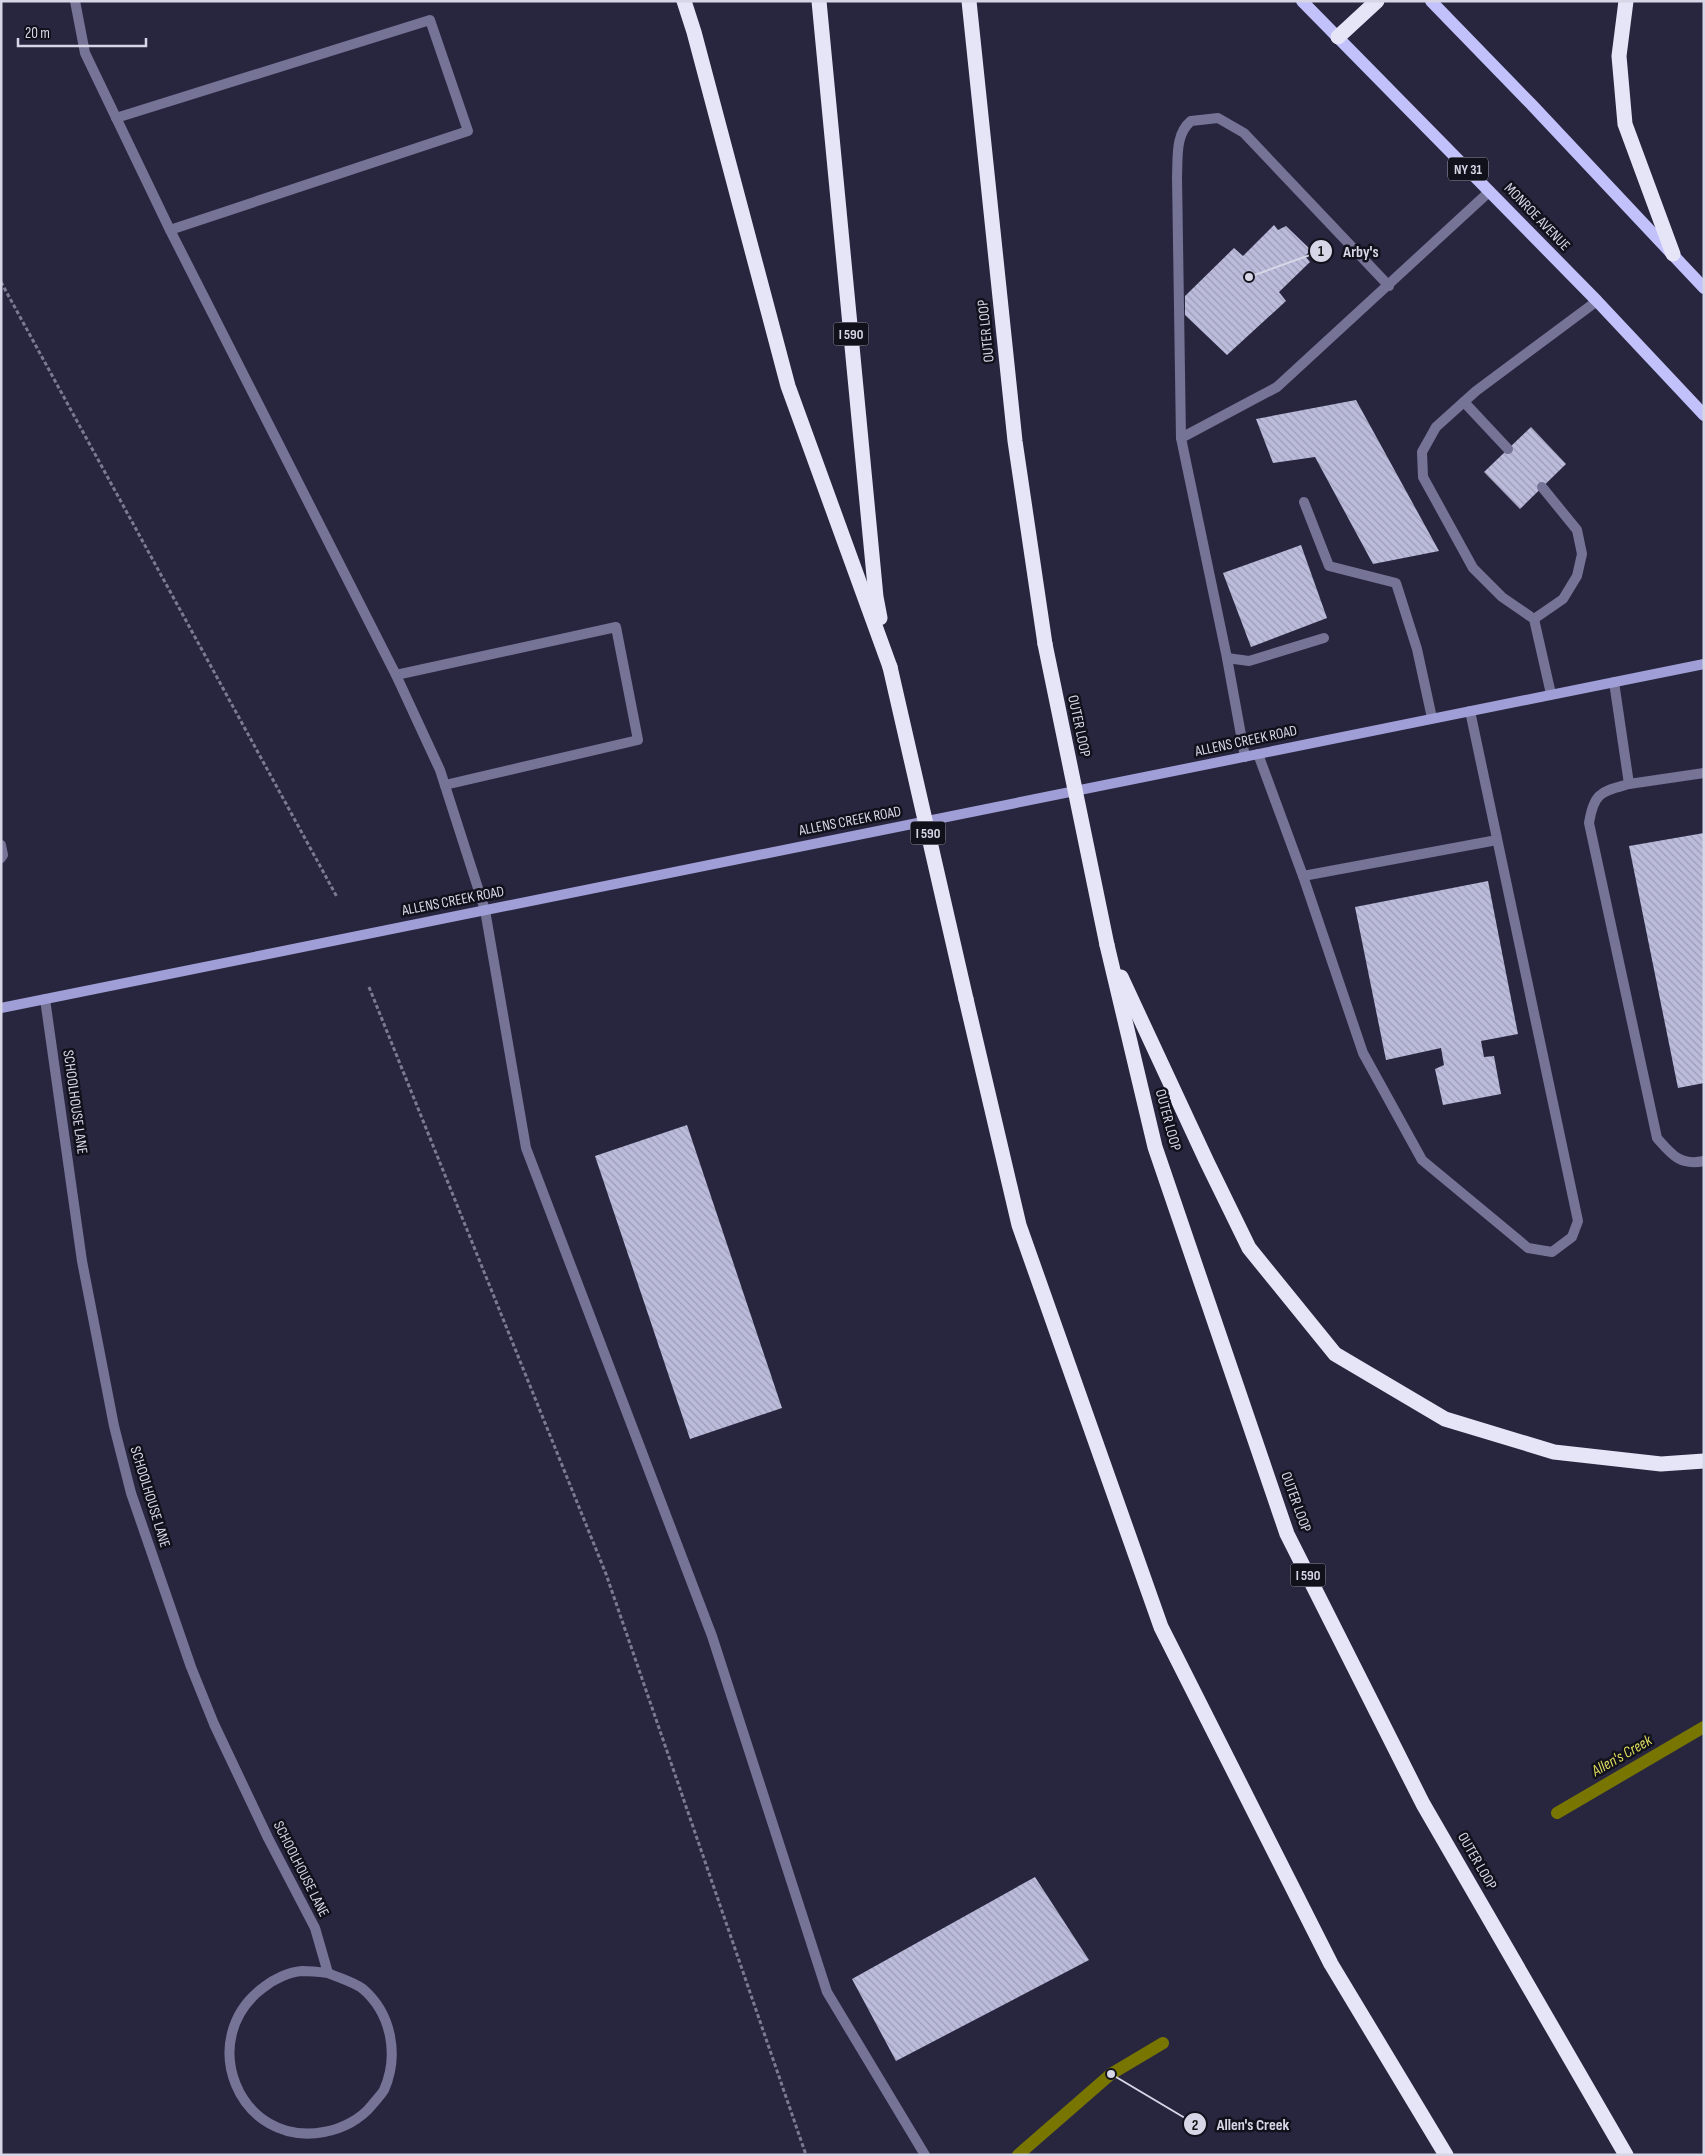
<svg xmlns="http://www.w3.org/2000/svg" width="1705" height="2156" font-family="'Sofia Sans Condensed',sans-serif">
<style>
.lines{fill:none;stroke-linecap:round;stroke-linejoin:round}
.stream{stroke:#787600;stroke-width:12}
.building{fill:url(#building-back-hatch)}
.path{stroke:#7b7a90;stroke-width:3;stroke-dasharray:4 2.5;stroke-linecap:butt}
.lane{stroke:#757497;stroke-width:10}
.street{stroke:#757497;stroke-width:10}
.secondary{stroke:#a09ed6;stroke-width:10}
.primary{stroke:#c2c1fb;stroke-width:12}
.highway{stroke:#e5e5f7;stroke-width:15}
.highway-bridge{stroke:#e5e5f7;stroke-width:15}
.labels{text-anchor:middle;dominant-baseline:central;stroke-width:5;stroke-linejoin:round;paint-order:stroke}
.shield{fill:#11111c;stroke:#9b9baa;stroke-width:1}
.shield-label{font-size:14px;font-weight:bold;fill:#d6d6e7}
.street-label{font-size:15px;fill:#d6d6e7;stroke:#11111c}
.water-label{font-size:16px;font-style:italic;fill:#dddb5c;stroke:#11111c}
.leader{fill:none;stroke:#d6d6e7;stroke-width:2}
.callout-dot{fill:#d6d6e7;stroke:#11111c;stroke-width:2}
.mark-label{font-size:15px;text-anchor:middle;font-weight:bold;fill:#111}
.callout-label{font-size:16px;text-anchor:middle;font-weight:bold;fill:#d6d6e7;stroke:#11111c;stroke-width:5;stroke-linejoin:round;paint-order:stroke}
</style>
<defs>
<pattern id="building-back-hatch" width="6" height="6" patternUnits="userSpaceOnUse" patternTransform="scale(1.25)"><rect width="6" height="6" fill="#bbbbdb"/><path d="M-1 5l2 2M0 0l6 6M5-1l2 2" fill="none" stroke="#9c9cb6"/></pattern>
</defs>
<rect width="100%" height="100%" fill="#28263f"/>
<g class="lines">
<!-- stream -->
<g class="stream">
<path d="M1557,1813L1704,1727"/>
<path d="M1018,2155L1111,2074L1163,2043"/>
</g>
</g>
<!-- building -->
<g class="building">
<path d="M1274,225L1278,230L1286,226L1311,250L1305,256L1310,262L1279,292L1286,301L1227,355L1185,315V296L1234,248L1243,256Z"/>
<path d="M1356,400L1439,551L1373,564L1315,457L1273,463L1256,419Z"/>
<path d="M1531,427L1566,464L1520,509L1484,472Z"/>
<path d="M1301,545L1327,618L1251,647L1223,573Z"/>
<path d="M1704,833V1083L1678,1088L1629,846Z"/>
<path d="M1488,881L1518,1034L1481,1041L1484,1057L1494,1056L1501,1094L1443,1105L1435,1069L1444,1065L1441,1048L1386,1060L1355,907Z"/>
<path d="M687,1125L782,1408L690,1439L595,1156Z"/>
<path d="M1035,1877L1089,1960L896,2061L852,1979Z"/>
</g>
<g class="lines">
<!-- path -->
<g class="path">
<path d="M1,282L337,897"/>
<path d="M369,987L606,1574L806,2155"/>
</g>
<!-- lane -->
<g class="lane">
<path d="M75,1L85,53L170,230L396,675L440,770L485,910"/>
<path d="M116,118L430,20L468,131L170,230"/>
<path d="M1464,402L1508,449"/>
<path d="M1181,438L1177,177C1178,158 1175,134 1191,121L1218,118L1244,133L1389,286"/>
<path d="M1304,502L1329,566L1396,583L1417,649L1432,718"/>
<path d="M1534,619L1563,599L1577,576L1582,554L1577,530L1542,487"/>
<path d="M1227,658L1249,661L1324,638"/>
<path d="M396,675L616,627L638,740L445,785"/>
<path d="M1614,682L1629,784C1601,792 1594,792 1589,823L1657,1138C1672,1155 1680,1166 1704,1161"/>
<path d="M1551,694L1534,619L1502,597L1473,568L1423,477L1422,452L1436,427L1476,391L1597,301"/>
<path d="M1258,754L1303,876L1363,1053L1422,1160L1528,1248L1552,1252L1572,1237L1578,1221L1470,711"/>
<path d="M1245,757L1227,658L1181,438L1277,387L1490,191"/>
<path d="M1629,784L1704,773"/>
<path d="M1,845L3,855L1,858"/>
<path d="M1303,876L1497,840"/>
</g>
<!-- street -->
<g class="street">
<path d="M485,910L526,1148L712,1636L827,1992L925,2155"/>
<path d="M45,999L82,1261L114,1426L131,1493L191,1667L214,1724L268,1838L315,1928L328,1973C339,1978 354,1982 363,1989C392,2014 399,2056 384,2090C381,2095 376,2100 372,2105C361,2119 342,2129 324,2132C239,2148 194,2038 264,1987C274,1979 289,1972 302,1971C311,1971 320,1972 328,1973"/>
</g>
<!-- secondary -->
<path class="secondary" d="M1,1008L1704,664"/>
<!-- primary -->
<g class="primary">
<path d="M1302,1L1597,301L1704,415"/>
<path d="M1431,1L1532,105L1704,288"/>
</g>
<!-- highway -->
<g class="highway">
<path d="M684,1L694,32L788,386L890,667"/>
<path d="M819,1L876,597L880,618"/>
<path d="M969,1L1015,441L1045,644"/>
<path d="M1626,1L1619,56L1625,124L1673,254"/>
<path d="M1338,37L1377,1"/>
<path d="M1107,945L1155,1147L1287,1534L1423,1804L1626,2155"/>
<path d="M1121,977L1207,1162L1249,1248L1335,1354L1445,1419L1554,1452L1661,1464L1704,1461"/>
<path d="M966,999L1019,1225L1161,1627L1331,1964L1446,2155"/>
</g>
<!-- highway-bridge -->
<g class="highway-bridge">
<path d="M1045,644L1107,945"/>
<path d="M890,667L966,999"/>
</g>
</g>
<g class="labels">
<!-- shield labels -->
<g class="shield">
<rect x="1448" y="157.5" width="40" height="23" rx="4"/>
<rect x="833.5" y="322.5" width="35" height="23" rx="4"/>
<rect x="910.5" y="821.5" width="35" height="23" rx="4"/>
<rect x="1290.5" y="1563.5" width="35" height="23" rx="4"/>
</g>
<g class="shield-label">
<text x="1468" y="169">NY 31</text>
<text x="851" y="334">I 590</text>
<text x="928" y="833">I 590</text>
<text x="1308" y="1575">I 590</text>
</g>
<!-- street labels -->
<g class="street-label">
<text transform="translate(1537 217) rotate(46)">MONROE AVENUE</text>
<text transform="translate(986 331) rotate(-96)">OUTER LOOP</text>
<text transform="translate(1079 726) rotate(78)">OUTER LOOP</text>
<text transform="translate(1246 741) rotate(-12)">ALLENS CREEK ROAD</text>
<text transform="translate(850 821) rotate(-11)">ALLENS CREEK ROAD</text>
<text transform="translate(453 901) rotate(-11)">ALLENS CREEK ROAD</text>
<text transform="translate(75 1102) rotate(82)">SCHOOLHOUSE LANE</text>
<text transform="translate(1168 1120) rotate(75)">OUTER LOOP</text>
<text transform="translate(150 1497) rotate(73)">SCHOOLHOUSE LANE</text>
<text transform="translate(1296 1502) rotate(70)">OUTER LOOP</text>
<text transform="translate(1477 1861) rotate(60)">OUTER LOOP</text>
<text transform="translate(301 1869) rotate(63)">SCHOOLHOUSE LANE</text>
</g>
<!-- water labels -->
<g class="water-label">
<text transform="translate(1622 1756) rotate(-30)">Allen's Creek</text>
</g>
</g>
<!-- callouts -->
<path class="leader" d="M1249 277L1321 251M1111 2074L1195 2124"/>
<g class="callout-dot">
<circle cx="1249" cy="277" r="5"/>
<circle cx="1111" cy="2074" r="5"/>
<circle cx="1321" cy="251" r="12"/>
<circle cx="1195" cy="2124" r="12"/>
</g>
<g class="mark-label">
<text x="1321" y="256">1</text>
<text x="1195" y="2130">2</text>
</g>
<g class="callout-label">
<text x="1361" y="257">Arby's</text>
<text x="1253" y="2130">Allen's Creek</text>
</g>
<!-- border -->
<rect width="1705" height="2156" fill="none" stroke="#d6d6e7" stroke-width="5"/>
<!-- scale -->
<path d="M18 38v8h128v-8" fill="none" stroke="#d6d6e7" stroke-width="2.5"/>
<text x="25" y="38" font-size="15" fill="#d6d6e7" stroke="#11111c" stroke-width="4" paint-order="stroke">20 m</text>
</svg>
